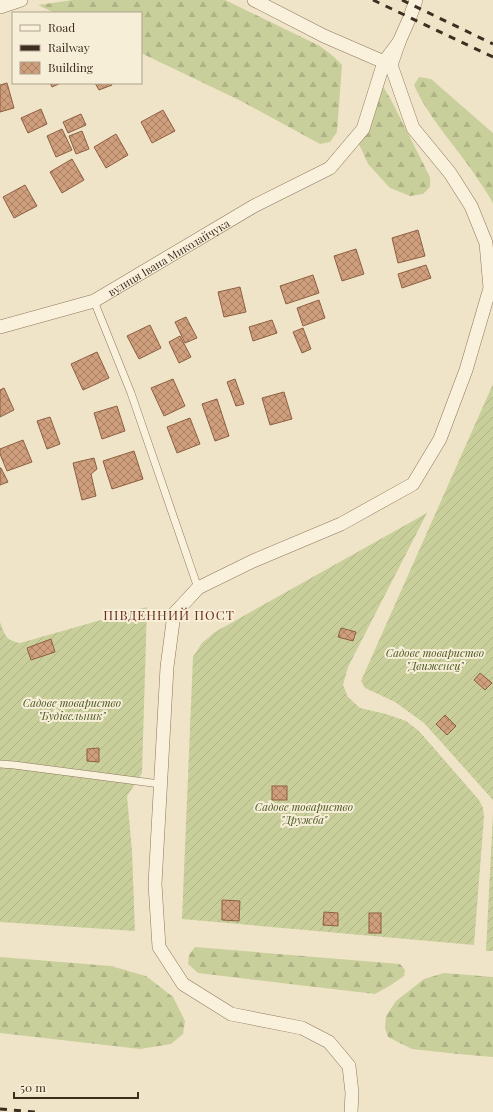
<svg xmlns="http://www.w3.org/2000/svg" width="493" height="1112" font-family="'Playfair Display',serif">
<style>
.forest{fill:url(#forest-firs)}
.garden{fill:url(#garden-furrows)}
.building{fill:url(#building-cross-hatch);stroke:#8d5f41}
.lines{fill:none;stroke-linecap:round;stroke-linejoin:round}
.lane-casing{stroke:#8d765c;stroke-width:8}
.street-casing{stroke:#8d765c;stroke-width:14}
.lane{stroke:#faf1dc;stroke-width:7}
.street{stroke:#faf1dc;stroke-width:13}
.rail{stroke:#3d2e20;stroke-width:3;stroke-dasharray:7 7;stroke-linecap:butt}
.labels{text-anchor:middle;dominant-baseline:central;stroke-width:4;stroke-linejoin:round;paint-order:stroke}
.street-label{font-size:11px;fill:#3d2e20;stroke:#f7eed8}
.park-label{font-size:11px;font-style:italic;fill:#4d5a26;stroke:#f7eed8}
.quarter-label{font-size:13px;letter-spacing:1px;fill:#6b2e1e;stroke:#f7eed8}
</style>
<defs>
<pattern id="forest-firs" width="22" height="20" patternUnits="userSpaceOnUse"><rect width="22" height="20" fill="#c9cf9b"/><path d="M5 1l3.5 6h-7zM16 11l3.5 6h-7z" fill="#aeb285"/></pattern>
<pattern id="garden-furrows" width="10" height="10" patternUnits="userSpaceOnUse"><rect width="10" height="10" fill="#c9cf9b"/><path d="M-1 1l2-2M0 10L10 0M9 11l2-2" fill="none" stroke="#aeb285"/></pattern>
<pattern id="building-cross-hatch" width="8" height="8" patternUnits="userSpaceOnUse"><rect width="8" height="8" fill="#cf9f7d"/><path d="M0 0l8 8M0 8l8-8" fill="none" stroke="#a98266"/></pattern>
</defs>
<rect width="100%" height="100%" fill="#f0e4c8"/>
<!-- forest -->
<g class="forest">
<path d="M73,0H225L320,46L333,56L342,65L337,132L330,142L320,144L241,101L141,53V13H55L38,5Z"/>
<path d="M419,77L431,79L493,133V203C487,193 480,182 473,172C453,143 428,117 414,85Z"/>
<path d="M378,87L384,88L391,100L430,177V187L423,194L410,196L390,188L368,164L359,144L374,93Z"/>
<path d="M195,947L400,964L405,970L404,976L391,985L375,994L198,973L188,964L189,955Z"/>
<path d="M0,957L111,966L146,976L173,997L185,1021L183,1034L171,1044L140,1049L0,1033Z"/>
<path d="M444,973L493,977V1057L458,1054L412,1049L388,1037L385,1028L386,1016L396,1001L424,979Z"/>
</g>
<!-- garden -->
<g class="garden">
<path d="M493,384V800L424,723L395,702L365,688L361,681Z"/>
<path d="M427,513L348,667L343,685L348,697L360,708L386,714L406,721L419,731L479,800L483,808L484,817L474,945L182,919L193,657L202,643L215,632Z"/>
<path d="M147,607L142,773L127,796L132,851L135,931L0,922V622C5,635 5,640 20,643Z"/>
<path d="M493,813V951H486Z"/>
</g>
<!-- building -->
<g class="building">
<path d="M7,83L14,108L0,112V85Z"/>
<path d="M50,83H61L52,87Z"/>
<path d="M95,83H111L112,85L99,90Z"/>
<path d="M41,109L47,124L28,133L21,118Z"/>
<path d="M163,110L175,131L152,143L141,122Z"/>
<path d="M81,114L86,125L68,133L63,122Z"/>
<path d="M62,129L72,150L56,157L47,136Z"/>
<path d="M82,131L89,149L76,154L69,136Z"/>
<path d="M116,134L128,155L106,168L94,147Z"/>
<path d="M72,159L84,180L62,193L50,172Z"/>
<path d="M25,185L37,206L14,218L3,197Z"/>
<path d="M418,230L425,256L398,263L392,238Z"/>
<path d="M356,249L364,274L342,281L334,256Z"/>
<path d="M426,265L431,278L402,288L398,274Z"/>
<path d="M313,275L319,293L286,304L280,286Z"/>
<path d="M240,287L246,312L224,317L218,292Z"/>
<path d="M319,300L325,318L303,326L297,308Z"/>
<path d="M186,317L197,338L185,343L175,322Z"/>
<path d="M272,320L277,333L253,341L249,327Z"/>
<path d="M150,325L161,348L139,359L127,336Z"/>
<path d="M303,328L311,349L302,353L293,332Z"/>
<path d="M180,336L191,357L179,363L169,342Z"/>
<path d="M97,352L109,378L83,390L71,364Z"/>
<path d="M173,379L185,406L164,416L151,388Z"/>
<path d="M235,379L244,404L236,406L227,382Z"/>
<path d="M4,388L14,410L0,417V390Z"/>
<path d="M284,392L292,419L270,425L262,398Z"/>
<path d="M217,399L229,436L215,441L202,404Z"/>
<path d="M117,406L125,431L102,439L94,413Z"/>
<path d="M50,417L60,444L47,449L37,421Z"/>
<path d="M190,418L200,444L177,453L167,427Z"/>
<path d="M23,440L32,462L7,471L0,454V449Z"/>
<path d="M134,451L143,479L112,489L103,461Z"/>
<path d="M94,458L97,469L91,474L96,496L82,500L73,463Z"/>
<path d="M0,468H1L8,482L0,485Z"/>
<path d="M341,628L356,632L353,641L338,637Z"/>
<path d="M51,639L55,652L31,660L27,648Z"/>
<path d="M480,673L492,683L485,690L474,680Z"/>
<path d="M445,715L456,726L447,735L436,724Z"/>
<path d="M99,748V762L87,761V749Z"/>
<rect x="272" y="786" width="15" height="14"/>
<path d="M222,900L240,901L239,921L222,920Z"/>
<path d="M324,912L338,913V926L323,925Z"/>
<rect x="369" y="913" width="12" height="20"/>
</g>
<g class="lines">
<defs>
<g id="lane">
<path d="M94,301L131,393L198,588"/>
<path d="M0,764L14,765L160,784"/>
</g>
<g id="street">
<path d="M254,0L324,36L391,65"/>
<path d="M0,7L21,0"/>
<path id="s1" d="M0,327L94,301L254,206L330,168L363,129L384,62L399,42L410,17L416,0"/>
<path d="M351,1112L352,1093L349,1066L329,1042L302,1028L231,1014L183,984L159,947L155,884L167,667L174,614L198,588L253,561L341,524L413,484L440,439L466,370L490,288L486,243L471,206L450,173L413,128L391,65L399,42"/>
</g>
</defs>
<!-- lane casing -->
<use href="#lane" class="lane-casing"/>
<!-- street casing -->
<use href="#street" class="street-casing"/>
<!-- lane -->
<use href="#lane" class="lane"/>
<!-- street -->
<use href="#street" class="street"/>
<!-- rail -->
<g class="rail">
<path d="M373,0L493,57"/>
<path d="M402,0L493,44"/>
<path d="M0,1109L35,1112"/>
</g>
</g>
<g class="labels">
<!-- street labels -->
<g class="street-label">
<text stroke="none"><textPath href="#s1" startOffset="184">вулиця Івана Миколайчука</textPath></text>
</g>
<!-- park labels -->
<g class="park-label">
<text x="435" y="652">Садове товариство<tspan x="435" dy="13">"Движенец"</tspan></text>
<text x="72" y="702">Садове товариство<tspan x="72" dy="13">"Будівельник"</tspan></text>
<text x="304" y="806">Садове товариство<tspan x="304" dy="13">"Дружба"</tspan></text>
</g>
<!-- quarter labels -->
<g class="quarter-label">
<text x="169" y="614">ПІВДЕННИЙ ПОСТ</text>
</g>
</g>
<!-- legend -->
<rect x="12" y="12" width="130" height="72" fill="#f7eed8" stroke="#ada18e"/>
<rect x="20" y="25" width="20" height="6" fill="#faf1dc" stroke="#ada18e"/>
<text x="48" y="32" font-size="12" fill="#3d2e20">Road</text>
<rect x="20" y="45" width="20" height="6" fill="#3d2e20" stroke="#ada18e"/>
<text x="48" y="52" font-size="12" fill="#3d2e20">Railway</text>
<rect x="20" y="62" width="20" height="12" fill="url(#building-cross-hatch)" stroke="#ada18e"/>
<text x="48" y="72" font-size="12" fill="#3d2e20">Building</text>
<!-- scale -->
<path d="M14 1092v6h124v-6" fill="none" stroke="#3d2e20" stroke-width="2"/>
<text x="20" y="1092" font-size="12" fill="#3d2e20" stroke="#f7eed8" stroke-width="3" paint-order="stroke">50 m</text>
</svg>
